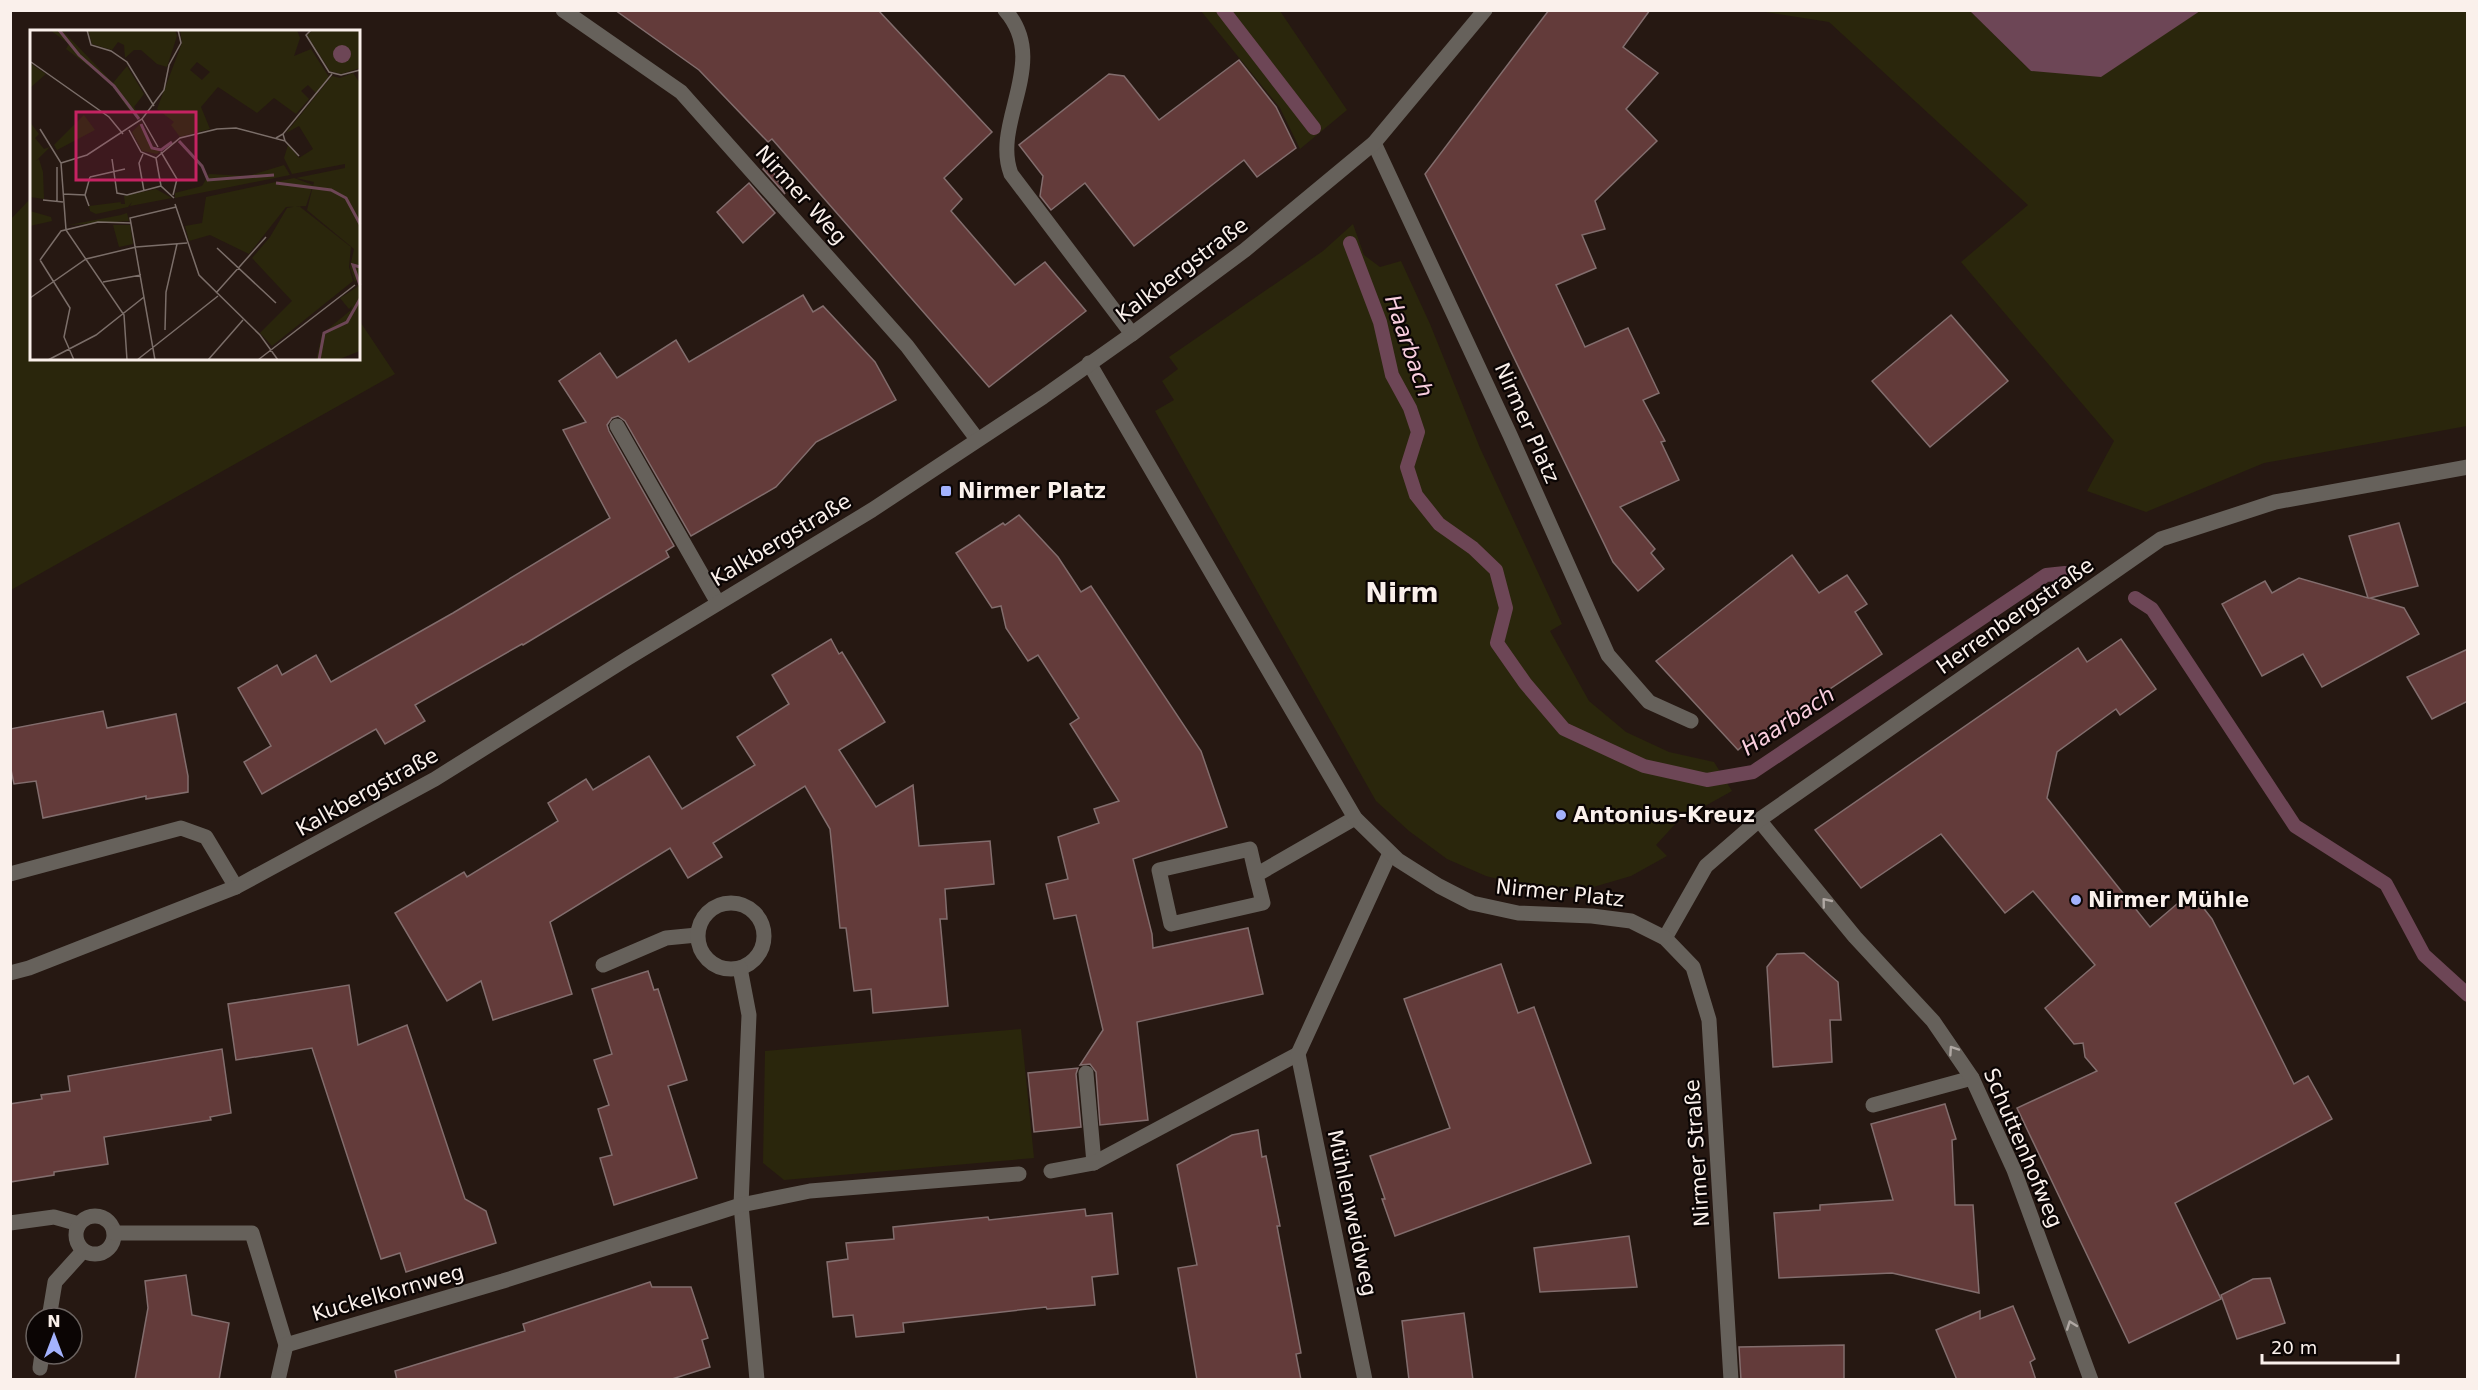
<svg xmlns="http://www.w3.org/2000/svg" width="2478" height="1390" font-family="'DejaVu Sans',sans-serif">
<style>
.green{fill:#2a260c}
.water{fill:#6d4656}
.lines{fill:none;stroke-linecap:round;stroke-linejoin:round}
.stream{stroke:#6d4656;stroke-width:14}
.building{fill:#633b3a;stroke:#826d6d;stroke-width:1.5}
.service{stroke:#66615b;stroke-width:15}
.minor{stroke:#66615b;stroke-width:15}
.tertiary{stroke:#66615b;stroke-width:15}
.oneway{stroke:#b0a8a3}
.poi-dot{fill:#a3b2fd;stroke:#0b0504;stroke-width:2}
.labels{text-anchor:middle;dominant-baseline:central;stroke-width:4.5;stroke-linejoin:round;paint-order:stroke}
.street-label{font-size:21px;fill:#faf0eb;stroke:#0b0504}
.poi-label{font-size:21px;font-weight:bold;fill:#faf0eb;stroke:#0b0504;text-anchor:start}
.water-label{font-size:22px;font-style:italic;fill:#f9cede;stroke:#0b0504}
.district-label{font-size:27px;font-weight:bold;fill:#faf0eb;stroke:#0b0504}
.inset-river{fill:none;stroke:#6d4656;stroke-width:3}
.inset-road{fill:none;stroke:#7b6e69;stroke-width:1.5}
.view{fill:#c52362;fill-opacity:0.15;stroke:#c52362;stroke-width:3}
.inset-edge{fill:none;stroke:#faf0eb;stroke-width:3}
</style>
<rect width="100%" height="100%" fill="#261812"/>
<!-- green -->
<g class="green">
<path d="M1201,11H1280L1347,110L1300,149L1280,108Z"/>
<path d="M1759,11H1970L2031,71L2180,23L2200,11H2467V426L2264,463L2146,512L2087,491L2114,441L1961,262L2028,205L1829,22Z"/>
<path d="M31,198L32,358H358L359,320L395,374L11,590V219Z"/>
<path d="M1353,224L1364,255L1380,267L1401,261L1430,324L1480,448L1562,624L1550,631L1589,701L1626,732L1669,752L1714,762L1732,791L1678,821L1656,845L1667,856L1631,876L1590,888L1521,885L1486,876L1447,859L1409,831L1376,801L1155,411L1174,400L1162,381L1178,369L1169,357L1323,251Z"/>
<path d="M1021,1029L1034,1158L784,1180L763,1163L765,1051Z"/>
</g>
<!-- water -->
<path class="water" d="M1970,11H2200L2101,77L2031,71Z"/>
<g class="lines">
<!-- stream -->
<g class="stream">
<path d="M1223,10L1314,128"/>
<path d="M1350,243L1380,322L1392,375L1410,408L1418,432L1407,467L1416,495L1439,524L1473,548L1496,570L1506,608L1497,643L1525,683L1564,729L1644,766L1707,780L1753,772L2046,575L2065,573"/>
<path d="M2135,598L2152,609L2295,826L2386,884L2424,955L2468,995"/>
</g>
</g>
<!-- building -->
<g class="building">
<path d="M615,10H878L992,132L944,178L962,199L951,211L1015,285L1045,262L1086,311L989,387L772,139L768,142L699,70Z"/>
<path d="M1549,10H1650L1623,47L1658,73L1626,109L1657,141L1595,201L1605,229L1582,235L1596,268L1556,285L1585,347L1628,328L1659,393L1643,400L1665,441L1661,442L1679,480L1620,507L1655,549L1651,553L1664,569L1638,591L1613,562L1425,174Z"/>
<path d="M1239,60L1276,107L1296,148L1257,177L1244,160L1134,246L1085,183L1051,210L1040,196L1043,176L1019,145L1109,74L1124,76L1159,120Z"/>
<path d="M769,164L785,194L763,169Z"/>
<path d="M749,183L775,213L743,243L717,212Z"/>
<path d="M803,295L813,312L823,306L875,362L896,400L816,442L776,487L691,536L625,421L618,416L612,418L607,425L609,431L674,546L666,551L669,557L523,645L522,644L415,705L425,721L385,744L376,729L262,794L244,762L271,746L238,688L277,665L282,675L316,655L331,682L453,613L610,518L563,430L586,422L559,381L600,353L617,378L676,340L689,362Z"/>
<path d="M1951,315L2008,381L1930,447L1872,381Z"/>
<path d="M1019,515L1058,557L1081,592L1091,586L1201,751L1227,827L1133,859L1152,934L1153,948L1248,928L1263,994L1137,1022L1148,1120L1100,1125L1096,1072L1090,1064L1080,1065L1103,1030L1076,915L1054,919L1046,884L1068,879L1058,837L1099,823L1094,809L1119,801L1070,724L1079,718L1038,655L1028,661L1006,628L1001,606L992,608L956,553L1003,523L1005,525Z"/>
<path d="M2399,523L2418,586L2370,598L2404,608L2419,634L2322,687L2303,654L2262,676L2222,604L2265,581L2272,593L2299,578L2368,598L2349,536Z"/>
<path d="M1792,555L1819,593L1847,575L1867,604L1855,612L1882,654L1758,737L1755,735L1738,750L1656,661Z"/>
<path d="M831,639L839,654L842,652L885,722L839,750L876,807L913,785L919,846L990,841L994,884L945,889L947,919H940L948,1006L873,1013L871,989L854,991L846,928H840L830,829L805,786L713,843L722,857L688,878L670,848L550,922L572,994L493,1020L481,981L447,1001L395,913L464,872L467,877L558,821L548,803L586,779L593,790L649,756L682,809L755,765L737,737L789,704L772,675Z"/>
<path d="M2121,639L2156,689L2120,715L2116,709L2057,752L2047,798L2150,927L2191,892L2212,919L2294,1084L2308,1076L2332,1119L2175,1203L2221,1299L2129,1343L2017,1108L2097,1071L2085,1057L2083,1043L2074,1044L2045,1008L2095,965L2033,891L2005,913L1941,834L1861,888L1815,830L2078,648L2087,662Z"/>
<path d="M2468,649V701L2432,719L2407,677Z"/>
<path d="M103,711L107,728L176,714L188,776V792L146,799V796L43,818L36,781L14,784L10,765V729Z"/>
<path d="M1804,953L1838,982L1841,1020H1830L1832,1062L1773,1067L1767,967L1777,954Z"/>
<path d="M1501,964L1518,1013L1534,1007L1591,1163L1395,1236L1382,1199H1385L1370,1156L1450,1128L1404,999Z"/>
<path d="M648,971L654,990L658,989L687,1080L668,1086L697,1178L614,1205L600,1158L612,1155L598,1109L609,1105L594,1060L612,1054L592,989Z"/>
<path d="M349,985L358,1045L407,1025L465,1199L486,1211L496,1243L406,1272L400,1253L381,1259L312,1048L236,1060L228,1004Z"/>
<path d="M222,1049L231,1113L210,1117L211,1120L104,1137L108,1164L54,1172V1175L10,1182V1104L42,1099L41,1095L70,1091L68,1076Z"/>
<path d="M1078,1068L1076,1074L1081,1127L1034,1132L1028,1073Z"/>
<path d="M1945,1104L1956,1139L1952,1140L1955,1205H1973L1979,1293L1892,1273L1779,1278L1774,1213L1820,1210V1205L1893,1200L1871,1124Z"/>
<path d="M1258,1130L1262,1157L1266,1156L1280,1226H1277L1301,1353L1296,1354L1301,1380H1197L1178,1268L1197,1265L1177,1165L1232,1135Z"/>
<path d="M1085,1209L1086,1216L1112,1213L1118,1274L1092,1277L1095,1305L1047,1309L1046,1307L903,1323L904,1332L856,1337L853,1315L833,1317L827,1262L848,1259L846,1243L894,1239L893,1227L988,1217L989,1220Z"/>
<path d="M1629,1236L1637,1287L1540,1292L1534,1248Z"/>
<path d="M186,1275L192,1315L229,1323L219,1380H135L148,1308L145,1281Z"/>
<path d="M2270,1278L2285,1323L2237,1339L2221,1295L2253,1279Z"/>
<path d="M650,1282L652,1287H691L708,1338L702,1340L710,1367L669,1380H397L395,1371L525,1331L523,1324Z"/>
<path d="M2013,1306L2035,1359L2030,1362L2036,1380H1957L1936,1330L1980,1311V1319Z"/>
<path d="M1464,1313L1473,1380H1409L1402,1321Z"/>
<path d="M1844,1345V1380H1741L1739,1347Z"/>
</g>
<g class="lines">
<!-- service -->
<g class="service">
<path d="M1005,10C1051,62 991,122 1011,174L1132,334"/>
<path d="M617,426L718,603"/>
<path d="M10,874L181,828L206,837L236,887"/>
<path d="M1256,875L1263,903L1171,924L1159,870L1250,849L1256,875L1355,818"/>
<path d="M603,965L666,938L697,935"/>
<path d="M1086,1073L1094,1163"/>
<path d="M1873,1105L1972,1078"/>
<path d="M10,1223L54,1217L79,1224"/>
<path d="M49,1318L55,1282L83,1251"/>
<path d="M40,1368L42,1354"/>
</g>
<!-- minor -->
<g class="minor">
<path d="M563,10L681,92L907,346L977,439"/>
<path d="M1374,143L1510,435L1608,655L1649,702L1691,721"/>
<path d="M1759,820L1855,937L1933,1021L1972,1078L2014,1170L2091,1380"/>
<circle cx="731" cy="936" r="33"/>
<path d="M1665,938L1706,866L1759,820L2161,539L2275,502L2468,467"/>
<path d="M740,968L749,1015L741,1205L757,1380"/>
<path d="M1051,1171L1094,1163L1298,1054"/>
<circle cx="95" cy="1235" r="19"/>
<path d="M114,1233H252L286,1345L278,1380"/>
<path d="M286,1345L503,1281L741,1205L810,1191L1019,1174"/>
<path d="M1365,1380L1298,1054L1390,853"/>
</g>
<!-- tertiary -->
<g class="tertiary">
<path d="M1089,363L1355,818L1398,860L1439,886L1472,903L1518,913L1592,916L1631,921L1665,938L1693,967L1709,1020L1731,1380"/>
<path d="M10,973L29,968L236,887L435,779L628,658L872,510L1043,397L1132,334L1245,250L1374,143L1485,10"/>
</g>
</g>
<!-- one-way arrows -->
<defs><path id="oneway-chevron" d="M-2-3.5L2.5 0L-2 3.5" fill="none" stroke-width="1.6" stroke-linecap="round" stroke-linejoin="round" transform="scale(1.5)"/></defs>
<g class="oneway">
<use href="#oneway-chevron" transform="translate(1826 902) rotate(-129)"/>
<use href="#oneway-chevron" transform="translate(1953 1050) rotate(-124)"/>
<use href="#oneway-chevron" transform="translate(2071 1325) rotate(-110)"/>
</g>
<!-- markers -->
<g class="poi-dot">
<rect x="940" y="485" width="12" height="12" rx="3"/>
<circle cx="1561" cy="815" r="6"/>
<circle cx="2076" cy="900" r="6"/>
</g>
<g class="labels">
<!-- street labels -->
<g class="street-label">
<text transform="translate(801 195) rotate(48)">Nirmer Weg</text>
<text transform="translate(1182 270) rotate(-37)">Kalkbergstraße</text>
<text transform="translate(1527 423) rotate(66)">Nirmer Platz</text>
<text transform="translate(781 540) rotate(-31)">Kalkbergstraße</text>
<text transform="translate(2015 616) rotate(-35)">Herrenbergstraße</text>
<text transform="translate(367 792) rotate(-29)">Kalkbergstraße</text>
<text transform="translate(1560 893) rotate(6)">Nirmer Platz</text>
<text transform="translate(2023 1148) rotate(67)">Schuttenhofweg</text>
<text transform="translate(1697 1153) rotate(-94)">Nirmer Straße</text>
<text transform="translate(1352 1213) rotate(78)">Mühlenweidweg</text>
<text transform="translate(388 1293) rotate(-16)">Kuckelkornweg</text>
</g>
<!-- poi labels -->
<g class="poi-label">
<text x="958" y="491">Nirmer Platz</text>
<text x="1573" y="815">Antonius-Kreuz</text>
<text x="2088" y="900">Nirmer Mühle</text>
</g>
<!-- water labels -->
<g class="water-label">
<text transform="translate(1409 346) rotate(71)">Haarbach</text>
<text transform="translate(1788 721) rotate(-33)">Haarbach</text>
</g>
<!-- district labels -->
<g class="district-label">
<text x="1402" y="592">Nirm</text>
</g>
</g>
<!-- overview -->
<g transform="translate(30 30)">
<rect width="330" height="330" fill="#261812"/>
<path d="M20,0H32L83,53L97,36L114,64L104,77L111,88L99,80L80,52L36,19L39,14ZM58,0H145L147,6L137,37L127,34L111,20H104L95,28L94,15L88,12L82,20L62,14ZM150,0H267L270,8L264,26L281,19L299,47L286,63L278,55L271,61L279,69L266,84L244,68L227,83L188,57L171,77L180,99L150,107L141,95L144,92L127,79L152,13ZM167,32L180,42L172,50L160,40ZM283,0H330V38L311,44L300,41L277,5ZM0,33L16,44L0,58ZM323,43L330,53V247L325,252L320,237L324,219L277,180L284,152L266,148L315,138V134L262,144L254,128L258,115L269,128L283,119L269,96L256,103L302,46L310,48ZM54,85L65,100L27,120L24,115ZM0,92L9,104L5,108L14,119L20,117L6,131L9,129L13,142L14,169L0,167ZM111,93L123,116L130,121L127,124L112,121L102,102ZM254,135L260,145L145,168V163L172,156L179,144L218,146ZM264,148L283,155L276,176L256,177L219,224L180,205L159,211L155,196L172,193L176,167ZM126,159L142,168L100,176L102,172L98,177L66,184L60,181L59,176L91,172L90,165L91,174H95L94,166ZM269,176L321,217L319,237L323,251L242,316L230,303L262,271L222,228L240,207L257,178ZM0,181L21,187L22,191L0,196ZM97,183L99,191L39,195L91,185ZM83,195H100L103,214L89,217ZM330,250V321L307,330H286L292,304L321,280L322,276L319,279L310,268L327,257Z" fill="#2a260c" fill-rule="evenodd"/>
<path d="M303 24a9 9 0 1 1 18 0a9 9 0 1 1-18 0Z" fill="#6d4656"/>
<path class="inset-river" d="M29,0L49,25L84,56L109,89M111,94L122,118L131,120L142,112M149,111L172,136L178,150L244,145M246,153L301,160L316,168L330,194M330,237L323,235L330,255M289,330L294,303L317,292L330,269"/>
<path class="inset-road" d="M57,0L61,15L81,21L97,32L124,76M281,0L276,5L299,42L311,45L330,40M1,32L79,87L93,104M112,89L128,117M10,99L31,133L36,200L94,285L97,330M99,100L111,122L126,128M246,108L253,104L302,44M255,111L269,126M131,122L147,149L143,165M113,124L109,133L114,161M126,128L150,108L187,99L206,98L255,111L253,104M126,128L131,156L144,168M82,129L87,163L97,165L131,156M31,133L57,125L112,89L134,60L139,35L151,13L148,0M60,147L95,139M33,164L55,165M13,170L33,172M27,172V137M145,174L169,245L230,305L248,330M59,176L55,165L60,147M187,218L246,273M10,230L40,278L34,307L44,330M10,230L31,201L68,192L101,193M73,252L111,245M186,263L236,207M0,268L56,229L106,217L157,213M135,300L136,262L147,214M18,330L66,305L114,267M107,330L188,266M125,330L100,188L146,177M178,330L213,290M228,330L325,255"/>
<path class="view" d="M46,82H166V150H46Z"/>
<rect width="330" height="330" class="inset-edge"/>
</g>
<!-- border -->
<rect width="2478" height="1390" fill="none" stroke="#faf0eb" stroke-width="24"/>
<!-- north arrow -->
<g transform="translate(54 1336)"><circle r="28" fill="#0b0504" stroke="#6b6360" stroke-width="1.5"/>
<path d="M0-4.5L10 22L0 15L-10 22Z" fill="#a3b2fd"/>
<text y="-9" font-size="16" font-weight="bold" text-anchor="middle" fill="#faf0eb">N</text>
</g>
<!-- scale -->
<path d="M2262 1354v9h136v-9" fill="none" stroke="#faf0eb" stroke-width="3"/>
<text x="2271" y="1354" font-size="18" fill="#faf0eb" stroke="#0b0504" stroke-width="4.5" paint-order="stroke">20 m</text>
</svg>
